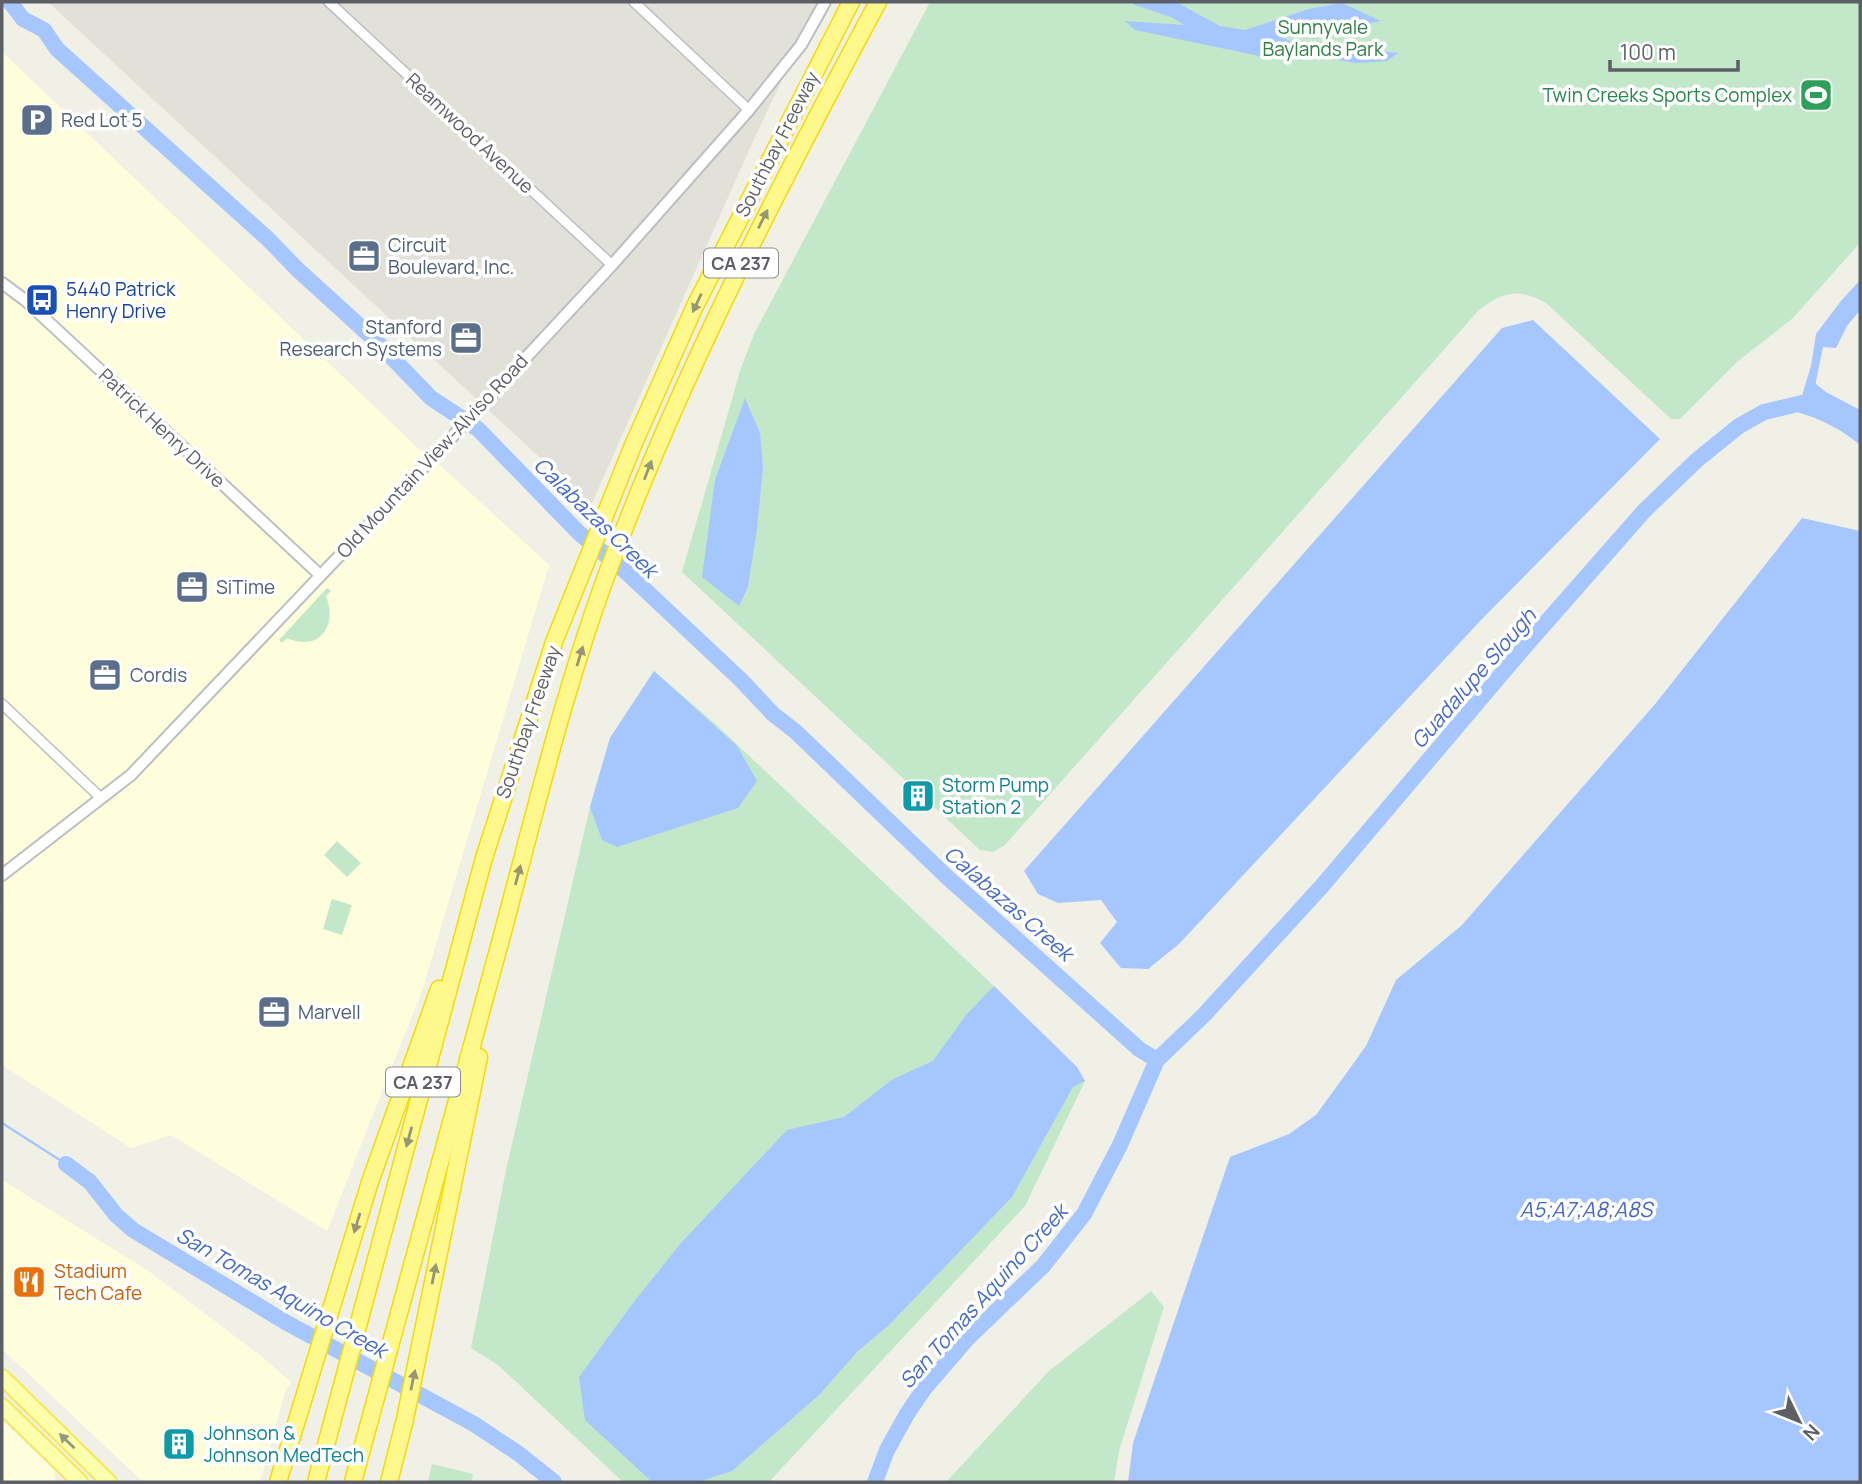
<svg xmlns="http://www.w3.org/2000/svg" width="1862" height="1484" font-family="Manrope,sans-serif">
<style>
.commercial{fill:#fffedc}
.industrial{fill:#e1e1da}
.green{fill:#c2e8c9}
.water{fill:#a6c6ff}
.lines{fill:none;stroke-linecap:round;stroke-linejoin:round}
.stream{stroke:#a6c6ff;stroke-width:2.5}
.river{stroke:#a6c6ff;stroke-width:16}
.minor-casing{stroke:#bdbec4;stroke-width:12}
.tertiary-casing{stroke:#bdbec4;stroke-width:14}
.primary-casing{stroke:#f5e959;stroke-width:18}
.motorway-casing{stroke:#f5db00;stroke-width:19}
.minor{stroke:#fff;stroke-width:9}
.tertiary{stroke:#fff;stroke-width:10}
.primary{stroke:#fcffab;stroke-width:14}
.motorway{stroke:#fff98d;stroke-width:16}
.oneway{fill:#969574}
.oneway2{fill:#95977e}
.labels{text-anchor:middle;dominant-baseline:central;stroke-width:7;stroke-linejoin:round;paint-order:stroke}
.shield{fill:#fff;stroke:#8e8f94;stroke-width:2}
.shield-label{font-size:18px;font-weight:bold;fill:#5d5f66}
.park-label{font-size:19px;fill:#318145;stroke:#fff}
.leisure-label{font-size:19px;fill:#27864d;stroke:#fff;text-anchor:end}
.service-label{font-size:19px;fill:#4e5e75;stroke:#fff;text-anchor:start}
.street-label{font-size:19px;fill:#5d5f66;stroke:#fff}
.transit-label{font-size:19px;fill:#164399;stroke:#fff;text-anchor:start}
.culture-label{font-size:19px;fill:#0d838f;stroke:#fff;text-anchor:start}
.food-label{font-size:19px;fill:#c56008;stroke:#fff;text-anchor:start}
.water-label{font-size:21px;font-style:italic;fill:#4469c7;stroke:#fff}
</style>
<rect width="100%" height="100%" fill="#f0f0e6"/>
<!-- commercial -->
<g class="commercial">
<path d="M2,52L421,451L442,467L549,565L422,991L327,1231L171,1135L131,1148L2,1065V910L5,906L2,903Z"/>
<path d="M2,1180L147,1270L261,1356L291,1382L285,1392L260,1482H143L2,1349Z"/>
<path d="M2,1420L54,1470L56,1482H2Z"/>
</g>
<!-- industrial -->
<path class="industrial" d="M48,2H819L755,137L591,505Z"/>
<!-- green -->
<g class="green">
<path d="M930,2H1860V243L1793,318L1737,362L1680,419H1671L1546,303C1520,288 1503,291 1479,310L1005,845L993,852L980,850L682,572L741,368L754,334Z"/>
<path d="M327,588L331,591L326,596C338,627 319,652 287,638L282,643L279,640Z"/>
<path d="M654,671L712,721L994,986L1077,1067L1085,1081L1025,1206L769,1482H623L498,1365L471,1348L506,1170L590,807L610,738Z"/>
<path d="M337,841L361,863L347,877L324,855Z"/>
<path d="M332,899L352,905L342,935L323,929Z"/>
<path d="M1151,1291L1164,1307L1119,1451L1114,1482H946L1049,1371Z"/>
<path d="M432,1464L473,1474L471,1482H428Z"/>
</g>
<!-- water -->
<g class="water">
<path d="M1134,2H1176L1220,26L1245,30L1309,9L1342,3L1381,21L1321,33L1296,29L1277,35L1293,42L1398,53L1387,61L1356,63L1303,54L1284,58L1264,57L1135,30L1125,21L1185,25L1171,17L1132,4Z"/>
<path d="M1860,280V310L1847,326L1836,348L1823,347L1816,381V384L1826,392L1860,410V445C1841,429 1821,419 1797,412L1811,366L1816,334L1841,301Z"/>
<path d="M1533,320L1660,439L1482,619L1179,944L1148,969L1121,968L1100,943L1117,922L1101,900L1058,903L1038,894L1024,871L1502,328Z"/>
<path d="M745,398L760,433L763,468L757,529L748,587L739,606L702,577L715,480Z"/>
<path d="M1802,518L1860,531V1482H1128L1133,1443L1230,1157L1289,1134L1316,1115L1366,1046L1396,980L1462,925L1656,703Z"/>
<path d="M654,671L737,746L757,781L738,808L617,847L602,840L590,807L610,738Z"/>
<path d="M994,986L1077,1067L1085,1081L1073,1087L1012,1197L889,1325L858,1351L819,1395L732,1471L698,1482L651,1481L585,1420L579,1377L633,1303L681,1243L787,1130L844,1117L893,1079L933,1061L966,1015Z"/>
</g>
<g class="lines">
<!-- stream -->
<path class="stream" d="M2,1123L66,1164"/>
<!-- river -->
<g class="river">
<path d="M10,2L23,19L44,30L57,49L268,239L297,269L375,340L431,398L478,429L579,533L625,571L741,680L773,714L796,732L947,877L1139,1049L1157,1060"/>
<path d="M66,1164L90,1182L116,1215L133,1230L287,1323L474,1424L519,1454L554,1482"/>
<path d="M875,1482L887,1450L907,1414L924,1389L967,1339L1043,1266L1084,1214L1120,1145L1157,1060L1204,1015L1322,886L1521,651L1644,511L1697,460L1739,426L1764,412L1802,403L1820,410"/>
</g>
<defs>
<g id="minor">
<path d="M329,2L612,265"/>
<path d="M634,2L749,110"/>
<path d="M2,704L101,798"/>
</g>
<g id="tertiary">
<path d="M2,283L25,300L320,575"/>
<path d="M2,875L131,775L439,451L612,265L749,110L801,45L825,2"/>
</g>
<g id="primary">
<path d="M2,1377L109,1482"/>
<path d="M2,1406L80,1482"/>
</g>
<g id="motorway">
<path d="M278,1482L370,1182L439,989"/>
<path d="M316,1482L484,858L554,642L634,443L695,306L851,2"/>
<path d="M353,1482C402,1301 452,1120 501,939C533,820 562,698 604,582C678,380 777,190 878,2"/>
<path d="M389,1482L405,1419L479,1057"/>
</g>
</defs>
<!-- minor casing -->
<use href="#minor" class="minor-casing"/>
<!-- tertiary casing -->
<use href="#tertiary" class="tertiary-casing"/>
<!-- primary casing -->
<use href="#primary" class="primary-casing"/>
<!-- motorway casing -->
<use href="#motorway" class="motorway-casing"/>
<!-- minor -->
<use href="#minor" class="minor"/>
<!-- tertiary -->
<use href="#tertiary" class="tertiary"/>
<!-- primary -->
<use href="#primary" class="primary"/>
<!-- motorway -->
<use href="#motorway" class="motorway"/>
</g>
<!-- one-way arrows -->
<defs><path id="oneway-solid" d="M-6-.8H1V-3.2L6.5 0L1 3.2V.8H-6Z" transform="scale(1.75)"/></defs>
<g class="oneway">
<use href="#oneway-solid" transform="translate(763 219) rotate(-63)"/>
<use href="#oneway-solid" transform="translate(697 303) rotate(115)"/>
<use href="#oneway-solid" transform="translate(648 470) rotate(-69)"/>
<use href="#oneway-solid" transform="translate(580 656) rotate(-73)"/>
<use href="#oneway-solid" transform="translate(518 875) rotate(-75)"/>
<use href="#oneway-solid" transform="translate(409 1137) rotate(105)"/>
<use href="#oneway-solid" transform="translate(357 1223) rotate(107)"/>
<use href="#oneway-solid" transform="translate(434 1274) rotate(-79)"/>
<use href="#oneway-solid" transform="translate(413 1380) rotate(-78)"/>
</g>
<use class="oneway2" href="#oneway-solid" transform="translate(67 1441) rotate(-136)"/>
<!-- icons -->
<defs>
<symbol id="stadium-square" viewBox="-11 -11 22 22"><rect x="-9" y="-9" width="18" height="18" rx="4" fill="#2e9e5b" stroke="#fff"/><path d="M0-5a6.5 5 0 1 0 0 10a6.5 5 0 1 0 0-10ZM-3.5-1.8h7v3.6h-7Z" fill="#fff"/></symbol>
<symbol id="parking-square" viewBox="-11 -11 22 22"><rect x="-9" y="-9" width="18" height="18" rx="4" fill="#5c6f8a" stroke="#fff"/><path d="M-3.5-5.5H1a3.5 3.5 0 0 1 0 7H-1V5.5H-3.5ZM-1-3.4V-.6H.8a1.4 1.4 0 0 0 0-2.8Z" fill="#fff"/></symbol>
<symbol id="office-square" viewBox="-11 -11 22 22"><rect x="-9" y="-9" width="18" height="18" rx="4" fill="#5c6f8a" stroke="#fff"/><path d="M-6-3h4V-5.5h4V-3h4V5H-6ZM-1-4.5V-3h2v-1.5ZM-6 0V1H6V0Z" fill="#fff"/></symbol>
<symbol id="bus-square" viewBox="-11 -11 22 22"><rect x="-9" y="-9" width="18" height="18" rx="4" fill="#1a4fb4" stroke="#fff"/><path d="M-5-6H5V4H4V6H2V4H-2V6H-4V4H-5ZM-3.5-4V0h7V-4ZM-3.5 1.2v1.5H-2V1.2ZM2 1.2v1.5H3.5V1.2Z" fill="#fff"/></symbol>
<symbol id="building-square" viewBox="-11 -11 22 22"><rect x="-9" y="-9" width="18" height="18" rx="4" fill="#0f9aa8" stroke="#fff"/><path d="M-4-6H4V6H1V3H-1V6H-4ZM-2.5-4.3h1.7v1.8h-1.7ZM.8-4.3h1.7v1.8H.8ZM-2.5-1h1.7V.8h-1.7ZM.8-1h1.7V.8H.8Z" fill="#fff"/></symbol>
<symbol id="restaurant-square" viewBox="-11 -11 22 22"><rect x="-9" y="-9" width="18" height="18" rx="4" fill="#e8710a" stroke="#fff"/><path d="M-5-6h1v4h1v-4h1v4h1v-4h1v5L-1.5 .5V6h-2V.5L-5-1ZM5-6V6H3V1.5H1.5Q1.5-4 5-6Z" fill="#fff"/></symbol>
</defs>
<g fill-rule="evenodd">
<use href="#stadium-square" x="1797" y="76" width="38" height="38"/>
<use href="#parking-square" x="18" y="101" width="38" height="38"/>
<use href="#office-square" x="345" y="237" width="38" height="38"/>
<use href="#bus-square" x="23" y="281" width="38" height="38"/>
<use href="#office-square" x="447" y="319" width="38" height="38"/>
<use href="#office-square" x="173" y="568" width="38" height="38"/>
<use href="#office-square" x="86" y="656" width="38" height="38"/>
<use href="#building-square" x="899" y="777" width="38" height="38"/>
<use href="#office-square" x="255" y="993" width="38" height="38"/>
<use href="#restaurant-square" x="10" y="1263" width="38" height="38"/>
<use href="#building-square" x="160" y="1425" width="38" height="38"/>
</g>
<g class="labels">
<!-- shield labels -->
<g class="shield">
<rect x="704" y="248.5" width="74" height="29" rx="5"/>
<rect x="386" y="1067.5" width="74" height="29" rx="5"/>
</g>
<g class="shield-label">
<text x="741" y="263">CA 237</text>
<text x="423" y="1082">CA 237</text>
</g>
<!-- park labels -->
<g class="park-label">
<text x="1323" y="27">Sunnyvale<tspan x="1323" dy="22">Baylands Park</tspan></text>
</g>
<!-- leisure labels -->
<g class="leisure-label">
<text x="1792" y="95">Twin Creeks Sports Complex</text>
</g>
<!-- service labels -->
<g class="service-label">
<text x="61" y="120">Red Lot 5</text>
<text x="388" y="245">Circuit<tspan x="388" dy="22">Boulevard, Inc.</tspan></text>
<text x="442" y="327" text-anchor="end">Stanford<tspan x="442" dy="22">Research Systems</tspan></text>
<text x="216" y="587">SiTime</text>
<text x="130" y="675">Cordis</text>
<text x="298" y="1012">Marvell</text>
</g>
<!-- street labels -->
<g class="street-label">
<text transform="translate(470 133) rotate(43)">Reamwood Avenue</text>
<text transform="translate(777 144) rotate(-63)">Southbay Freeway</text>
<text transform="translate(162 428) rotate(43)">Patrick Henry Drive</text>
<text transform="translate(432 456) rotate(-47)">Old Mountain View-Alviso Road</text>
<text transform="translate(528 722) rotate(-71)">Southbay Freeway</text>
</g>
<!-- transit labels -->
<g class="transit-label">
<text x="66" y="289">5440 Patrick<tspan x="66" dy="22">Henry Drive</tspan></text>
</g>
<!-- culture labels -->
<g class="culture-label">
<text x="942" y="785">Storm Pump<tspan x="942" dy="22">Station 2</tspan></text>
<text x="204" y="1433">Johnson &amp;<tspan x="204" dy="22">Johnson MedTech</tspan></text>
</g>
<!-- food labels -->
<g class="food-label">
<text x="54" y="1271">Stadium<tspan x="54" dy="22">Tech Cafe</tspan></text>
</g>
<!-- water labels -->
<g class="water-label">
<text transform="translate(596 517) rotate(44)">Calabazas Creek</text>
<text transform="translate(1473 678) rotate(-49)">Guadalupe Slough</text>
<text transform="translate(1009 903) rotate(41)">Calabazas Creek</text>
<text x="1586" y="1209">A5;A7;A8;A8S</text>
<text transform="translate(282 1292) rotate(30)">San Tomas Aquino Creek</text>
<text transform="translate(983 1296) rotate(-48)">San Tomas Aquino Creek</text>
</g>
</g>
<!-- border -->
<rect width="1862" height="1484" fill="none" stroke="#5d5f66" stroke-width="7"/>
<!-- north arrow -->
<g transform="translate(1799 1421) rotate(133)" stroke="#ffffff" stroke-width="5" paint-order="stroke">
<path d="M0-5L12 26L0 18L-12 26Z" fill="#5d5f66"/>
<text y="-10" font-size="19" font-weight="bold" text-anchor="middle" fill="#5d5f66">N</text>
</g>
<!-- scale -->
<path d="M1610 60v10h128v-10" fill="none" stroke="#5d5f66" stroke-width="3.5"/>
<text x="1620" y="60" font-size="21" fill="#5d5f66" stroke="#ffffff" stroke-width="5" paint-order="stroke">100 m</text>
</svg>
